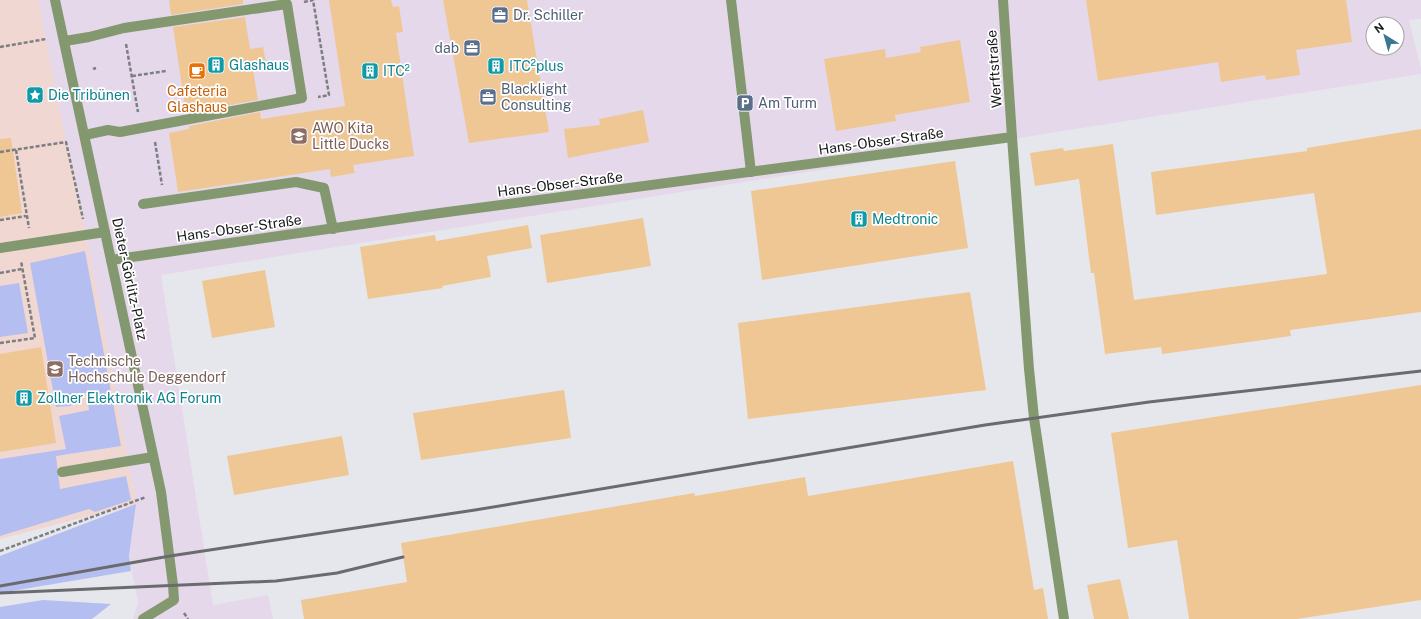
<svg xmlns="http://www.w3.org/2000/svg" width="1421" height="619" font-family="'Public Sans',sans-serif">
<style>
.commercial{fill:#e5d8eb;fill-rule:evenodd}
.education{fill:#f1d7d2}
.green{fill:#b4bef1}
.building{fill:#efc794}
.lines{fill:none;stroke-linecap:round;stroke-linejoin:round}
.path{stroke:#7d7e81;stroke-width:2.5;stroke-dasharray:4 2;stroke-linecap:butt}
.lane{stroke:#84986f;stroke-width:10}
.street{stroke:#84986f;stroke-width:10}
.rail{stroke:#6a6b6e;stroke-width:3}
.labels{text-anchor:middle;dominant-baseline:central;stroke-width:3.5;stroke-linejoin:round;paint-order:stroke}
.service-label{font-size:14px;fill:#4e5e75;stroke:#fff;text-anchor:start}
.culture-label{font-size:14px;fill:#0d838f;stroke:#fff;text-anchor:start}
.street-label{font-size:14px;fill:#18191a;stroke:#fff}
.food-label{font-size:14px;fill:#c56008;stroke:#fff}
.education-label{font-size:14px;fill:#785e54;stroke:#fff;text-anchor:start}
</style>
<rect width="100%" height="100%" fill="#e6e7ec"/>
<!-- commercial -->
<path class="commercial" d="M38,0H1421V19L1409,20L1421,69V74L161,275L213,605L268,595L273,619H133L138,603L129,556L136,504L86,234L66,142ZM1373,24H1397V48H1373Z"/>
<!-- education -->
<path class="education" d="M0,0H38L66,142L86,234L136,504L0,539Z"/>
<!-- green -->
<g class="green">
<path d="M85,251L121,446L56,456L60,489L126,476L131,500L95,512L89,509L0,536V459L66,449L59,416L89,410L87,393H72L71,406L56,407L30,263Z"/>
<path d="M19,283L28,333L0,337V286Z"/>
<path d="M136,504L129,556L131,571L0,593V556Z"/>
<path d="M43,600L111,604L92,619H0V607Z"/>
</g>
<!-- building -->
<g class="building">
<path d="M169,0H243V4L171,15Z"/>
<path d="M329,0H391L393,7L399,6L403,32L396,33L414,156L353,165L355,173L331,177L330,169L178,192L169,133L189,129V126L260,112L261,119L345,106Z"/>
<path d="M443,0H527L549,132L469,143Z"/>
<path d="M1086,0H1346L1352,42L1296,50L1300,75L1266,80L1265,75L1221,82L1218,62L1098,81Z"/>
<path d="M245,17L250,49L263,47L267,68L253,70L258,100L186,113L173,27Z"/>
<path d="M960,40L970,102L895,115L896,121L836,131L824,59L885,49L886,58L921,52L920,47Z"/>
<path d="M643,110L649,142L568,158L564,129L600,125L599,119Z"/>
<path d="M1421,129V312L1290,330L1291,336L1162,354L1161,347L1105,354L1094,273H1091L1079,179L1035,186L1030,153L1063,148L1064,151L1113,144L1134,300L1327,274L1314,193L1156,215L1151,172L1307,151V148Z"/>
<path d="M11,138L22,213L0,217V139Z"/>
<path d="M955,161L968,248L762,280L751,191Z"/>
<path d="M643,218L651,266L547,283L540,235Z"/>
<path d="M528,225L532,248L487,256L491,277L442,286L443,288L368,299L360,247L435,235L436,241Z"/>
<path d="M265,270L275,327L212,338L202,281Z"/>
<path d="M970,292L986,390L748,419L738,323Z"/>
<path d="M41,347L56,443L0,452V354Z"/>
<path d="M1421,385V600L1297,619H1189L1177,540L1128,548L1111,433Z"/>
<path d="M564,390L571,438L421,460L413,413Z"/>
<path d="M342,436L349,475L234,495L227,456Z"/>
<path d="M1013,461L1034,590L1043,588L1048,619H304L301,600L407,582L401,543L694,493L695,496L805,477L808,496Z"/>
<path d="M1120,579L1129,619H1094L1087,585Z"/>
</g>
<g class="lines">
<!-- path -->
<g class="path">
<path d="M304,2L313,0L329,95L318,97"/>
<path d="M126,44L138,112"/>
<path d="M0,47L46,39"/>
<path d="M93,69L96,68"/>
<path d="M132,76L166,71"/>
<path d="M155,142L162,185"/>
<path d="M16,150L29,228"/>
<path d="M0,152L66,142L83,219"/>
<path d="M0,220L26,216"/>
<path d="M0,273L22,269"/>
<path d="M0,343L35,338L21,261"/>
<path d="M0,551L146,497"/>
<path d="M184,613L188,619"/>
</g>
<!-- lane -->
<g class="lane">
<path d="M731,0L751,172"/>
<path d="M65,41L89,37L124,28L287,4L302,98L120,132L108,130L85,135"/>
<path d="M1012,137L1029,369L1034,418L1064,619"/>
<path d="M143,204L296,182L324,188L333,229"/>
<path d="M0,248L105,232"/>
<path d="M111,260L161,492L173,585L174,600L143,619"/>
<path d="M62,472L153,457"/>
</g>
<!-- street -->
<path class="street" d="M55,0L111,260L440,213L1012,137L1003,0"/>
<!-- rail -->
<g class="rail">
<path d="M0,586L170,556L475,510L985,425L1149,402L1421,371"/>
<path d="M0,593L276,581L337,573L403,557"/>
</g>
</g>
<!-- icons -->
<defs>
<symbol id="office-square" viewBox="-11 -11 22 22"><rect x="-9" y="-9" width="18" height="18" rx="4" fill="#5c6f8a" stroke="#fff"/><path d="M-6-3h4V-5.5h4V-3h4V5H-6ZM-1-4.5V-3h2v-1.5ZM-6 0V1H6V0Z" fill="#fff"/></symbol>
<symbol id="building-square" viewBox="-11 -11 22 22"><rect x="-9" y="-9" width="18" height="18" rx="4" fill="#0f9aa8" stroke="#fff"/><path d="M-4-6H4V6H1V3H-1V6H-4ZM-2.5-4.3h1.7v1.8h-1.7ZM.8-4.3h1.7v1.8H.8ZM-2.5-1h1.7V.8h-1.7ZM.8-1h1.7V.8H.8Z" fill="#fff"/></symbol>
<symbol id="cafe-square" viewBox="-11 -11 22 22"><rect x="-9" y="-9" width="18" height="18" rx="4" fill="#e8710a" stroke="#fff"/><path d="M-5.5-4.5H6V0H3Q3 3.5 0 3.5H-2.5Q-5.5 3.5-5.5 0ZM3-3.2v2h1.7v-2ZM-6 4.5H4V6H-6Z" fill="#fff"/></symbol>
<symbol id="sight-square" viewBox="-11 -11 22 22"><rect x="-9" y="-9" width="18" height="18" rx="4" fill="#0f9aa8" stroke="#fff"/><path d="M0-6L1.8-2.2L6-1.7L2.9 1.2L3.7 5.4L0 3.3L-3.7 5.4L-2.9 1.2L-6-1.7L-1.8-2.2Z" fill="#fff"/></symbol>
<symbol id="parking-square" viewBox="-11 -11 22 22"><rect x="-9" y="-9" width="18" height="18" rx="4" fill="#5c6f8a" stroke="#fff"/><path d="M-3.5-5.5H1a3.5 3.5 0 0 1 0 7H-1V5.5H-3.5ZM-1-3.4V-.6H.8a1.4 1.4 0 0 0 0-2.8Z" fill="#fff"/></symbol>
<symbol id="school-square" viewBox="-11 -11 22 22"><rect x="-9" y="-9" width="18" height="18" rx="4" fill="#8d6e63" stroke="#fff"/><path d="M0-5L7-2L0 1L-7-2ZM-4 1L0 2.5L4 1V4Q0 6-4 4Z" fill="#fff"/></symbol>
<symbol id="university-square" viewBox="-11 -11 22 22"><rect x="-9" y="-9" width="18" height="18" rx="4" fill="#8d6e63" stroke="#fff"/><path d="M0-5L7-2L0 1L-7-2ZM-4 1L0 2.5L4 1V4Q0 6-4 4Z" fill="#fff"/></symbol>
</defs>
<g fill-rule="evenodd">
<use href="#office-square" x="490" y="5" width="20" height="20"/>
<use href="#office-square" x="462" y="38" width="20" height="20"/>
<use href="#building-square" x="206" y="55" width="20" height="20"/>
<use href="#building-square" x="486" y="56" width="20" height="20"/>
<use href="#cafe-square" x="187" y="61" width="20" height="20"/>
<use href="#building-square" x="360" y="61" width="20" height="20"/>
<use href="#sight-square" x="25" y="85" width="20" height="20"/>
<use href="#office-square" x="478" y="87" width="20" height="20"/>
<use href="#parking-square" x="735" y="93" width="20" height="20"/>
<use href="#school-square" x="289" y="126" width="20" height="20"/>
<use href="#building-square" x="849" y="209" width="20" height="20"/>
<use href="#university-square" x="45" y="359" width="20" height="20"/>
<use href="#building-square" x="14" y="388" width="20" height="20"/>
</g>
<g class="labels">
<!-- service labels -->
<g class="service-label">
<text x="513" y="15">Dr. Schiller</text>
<text x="459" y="48" text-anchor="end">dab</text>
<text x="501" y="89">Blacklight<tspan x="501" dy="16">Consulting</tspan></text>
<text x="758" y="103">Am Turm</text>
</g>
<!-- culture labels -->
<g class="culture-label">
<text x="229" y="65">Glashaus</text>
<text x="509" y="66">ITC²plus</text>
<text x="383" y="71">ITC²</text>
<text x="48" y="95">Die Tribünen</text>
<text x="872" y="219">Medtronic</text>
<text x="37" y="398">Zollner Elektronik AG Forum</text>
</g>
<!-- street labels -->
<g class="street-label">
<text transform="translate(994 69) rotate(-94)">Werftstraße</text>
<text transform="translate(881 141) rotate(-8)">Hans-Obser-Straße</text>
<text transform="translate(560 184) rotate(-7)">Hans-Obser-Straße</text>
<text transform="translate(239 228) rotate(-8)">Hans-Obser-Straße</text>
<text transform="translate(130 279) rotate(78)">Dieter-Görlitz-Platz</text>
</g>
<!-- food labels -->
<g class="food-label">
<text x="197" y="91">Cafeteria<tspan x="197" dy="16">Glashaus</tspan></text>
</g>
<!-- education labels -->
<g class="education-label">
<text x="312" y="128">AWO Kita<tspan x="312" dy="16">Little Ducks</tspan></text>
<text x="68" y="361">Technische<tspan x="68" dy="16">Hochschule Deggendorf</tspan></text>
</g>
</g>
<!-- north arrow -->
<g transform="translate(1385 36) rotate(323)"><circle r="19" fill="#ffffff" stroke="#a3a3a3"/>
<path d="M0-3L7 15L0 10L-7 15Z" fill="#3a788e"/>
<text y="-6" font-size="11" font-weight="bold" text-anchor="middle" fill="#18191a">N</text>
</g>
</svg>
